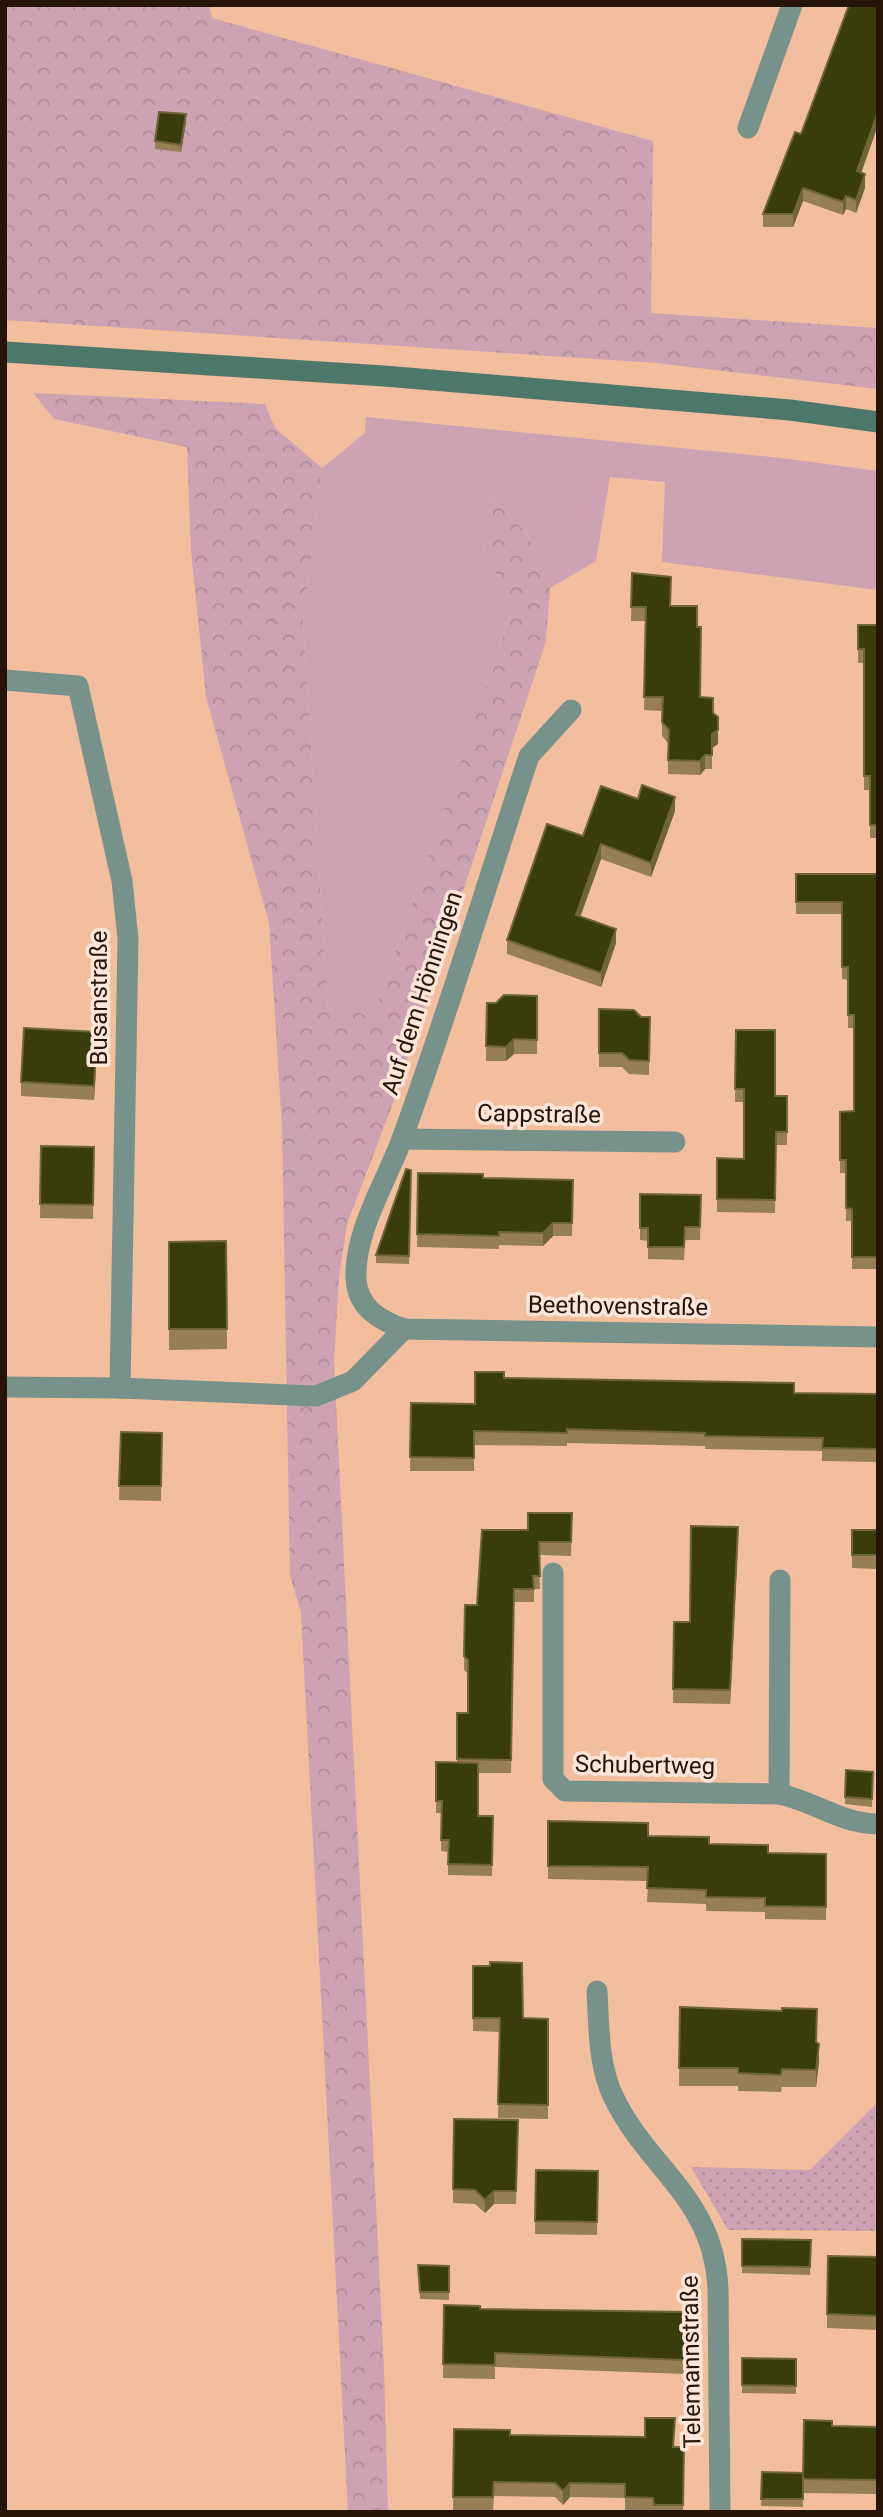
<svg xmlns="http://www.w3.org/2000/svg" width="883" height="2517" font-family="Roboto,sans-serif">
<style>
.grass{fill:#cda3b3}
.forest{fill:url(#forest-crowns)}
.park{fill:url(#park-dots)}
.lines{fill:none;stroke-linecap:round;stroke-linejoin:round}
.street{stroke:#77928a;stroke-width:21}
.secondary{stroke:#4d776a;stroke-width:21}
.wall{fill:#967e56}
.shaded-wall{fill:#706439}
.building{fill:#393d0e;stroke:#706439;stroke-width:2}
.labels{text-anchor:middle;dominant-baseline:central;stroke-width:7;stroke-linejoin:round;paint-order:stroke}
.street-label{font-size:24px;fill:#261408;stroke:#fce6d9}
</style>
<defs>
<pattern id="forest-crowns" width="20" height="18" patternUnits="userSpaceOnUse" patternTransform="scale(1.75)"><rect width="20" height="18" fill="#cda3b3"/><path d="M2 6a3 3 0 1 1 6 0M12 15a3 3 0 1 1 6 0" fill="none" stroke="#b08b98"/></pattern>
<pattern id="park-dots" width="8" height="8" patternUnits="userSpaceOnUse" patternTransform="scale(1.75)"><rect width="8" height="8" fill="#cda3b3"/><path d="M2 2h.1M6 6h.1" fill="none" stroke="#b08b98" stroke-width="1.8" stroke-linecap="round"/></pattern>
</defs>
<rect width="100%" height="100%" fill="#f2be9d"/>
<!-- grass -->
<path class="grass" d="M366,417L781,458L878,471V590L662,562L665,482L610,477L596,561L550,588L527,533L490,497L484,552L514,605L374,1015L328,1009L303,621L322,468L365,433Z"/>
<!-- forest -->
<g class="forest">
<path d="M5,5H209L212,18L653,141L651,313L878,328V389L656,363L5,320Z"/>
<path d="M33,393L265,404L275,428L322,468L303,621L328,1009L374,1015L514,605L484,552L490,497L527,533L550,588L546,641L392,1106L347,1224L339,1277L334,1361L384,2367L388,2512H348L301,1612L290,1576L282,1127L269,923L206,697L191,551L187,447L54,419Z"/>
</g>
<!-- park -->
<path class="park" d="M876,2104L878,2231L728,2230L691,2167L810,2170Z"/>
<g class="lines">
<!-- street -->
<g class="street">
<path d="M748,128L792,5"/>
<path d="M5,680L78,686L122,881L128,939L120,1388"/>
<path d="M571,710L529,756C487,883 448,1013 402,1139C386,1182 354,1232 356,1279C358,1308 379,1320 404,1329L878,1337"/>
<path d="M402,1139L675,1142"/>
<path d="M5,1387L120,1388L316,1396L353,1381L404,1329"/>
<path d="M553,1573V1779L565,1791L779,1794C814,1801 841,1824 878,1824"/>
<path d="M779,1794L780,1580"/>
<path d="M597,1991C599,2026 598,2066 614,2098C649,2170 714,2198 718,2289L720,2512"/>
</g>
<!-- secondary -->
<path class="secondary" d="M5,352L384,376L790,410L878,422"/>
</g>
<!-- wall -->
<g class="wall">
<path d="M186,122L181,152L155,149V141Z"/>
<path d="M878,125L861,173L865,188L856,213L846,209L843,215L803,201L793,227H763V214L801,134Z"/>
<path d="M632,573L697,627L700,697L713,713L718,744L712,748V769H705L700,775L668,774V743L662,736V711L644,710L646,621H631Z"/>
<path d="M858,625H878V838H870V790H864V663H858Z"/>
<path d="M675,811L651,877L601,859L580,916L616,943L601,987L507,954V940L583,836Z"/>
<path d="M796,874H878V1269H852V1221H846V1173H840V1112H854V1028H848V980L842,979V914H796Z"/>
<path d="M537,996V1054H514L506,1061H486L487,1003H496Z"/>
<path d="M599,1009L641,1017H650L649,1075L629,1074L622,1067H599Z"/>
<path d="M736,1030L775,1096H787V1145H776L775,1213L717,1212V1158L744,1159V1102H735Z"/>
<path d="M97,1046L94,1100L21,1096V1082Z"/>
<path d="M41,1146L94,1147L93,1219L40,1218Z"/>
<path d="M411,1170L409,1264L376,1263V1255Z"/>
<path d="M418,1173L483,1178L573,1180L572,1236H553L543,1246L499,1245V1249L417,1247Z"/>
<path d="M640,1194L701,1195L700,1240H685L684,1260L648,1259V1241L640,1240Z"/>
<path d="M226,1241L227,1349L169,1350V1242Z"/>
<path d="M504,1378L794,1393L878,1394V1462L822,1461V1451L705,1449V1446L567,1443V1446L474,1445V1471H410L411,1403L475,1404Z"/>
<path d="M121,1432L162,1433L161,1501L119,1500Z"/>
<path d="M572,1513L571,1556L539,1555L540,1589H534V1602H514L511,1773H478V1816H493L492,1876L448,1875V1852L441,1851L442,1813H436V1762H457V1713H468V1674L464,1670L465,1605H477L528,1530Z"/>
<path d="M852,1530H878V1619L877,1569L852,1568Z"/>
<path d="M738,1541L730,1704L673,1703L674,1622H690Z"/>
<path d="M873,1772L872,1807L845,1804V1797Z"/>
<path d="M548,1821L768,1853L826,1854V1920L765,1919V1912L706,1911V1904L647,1902L648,1881L548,1879Z"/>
<path d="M473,1966L523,2018L548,2019V2119L498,2118L500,2032L473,2031Z"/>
<path d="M680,2007L816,2042L819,2062L816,2087H782L781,2092L738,2091V2086H679Z"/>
<path d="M454,2119L518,2120L516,2204H494L485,2213L475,2204L453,2203Z"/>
<path d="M536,2170L598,2171L597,2235L535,2234Z"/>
<path d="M742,2239L811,2240L810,2275L742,2273Z"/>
<path d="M828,2256L878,2257V2330L827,2328Z"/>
<path d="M418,2265L449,2266V2300L420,2299Z"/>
<path d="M444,2305L480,2309L686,2312L685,2374L495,2367V2379L443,2378Z"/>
<path d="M742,2358L796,2359V2394L742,2393Z"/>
<path d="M832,2426L878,2427V2494L803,2493V2487V2507L761,2506L762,2472L803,2473Z"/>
<path d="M454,2429L510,2435L684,2447L683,2512L625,2511V2498L570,2497L563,2505L555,2497L494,2496L493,2511H453Z"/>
</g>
<!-- shaded-wall -->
<g class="shaded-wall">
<path d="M878,112V125L857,185V171Z"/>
<path d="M186,114V122L181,152V145Z"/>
<path d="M865,174V188L856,213V200Z"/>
<path d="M803,188V201L793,227V214Z"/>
<path d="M846,196V209L843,215V202Z"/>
<path d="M718,717V744L712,748V769V734Z"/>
<path d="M705,755V769L700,775V761Z"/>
<path d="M675,797V811L651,877V863Z"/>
<path d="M601,844V859L576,929V915Z"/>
<path d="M616,929V943L601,987V973Z"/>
<path d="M97,1032V1046L94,1100V1086Z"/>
<path d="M514,1039V1054L506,1061V1047Z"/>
<path d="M553,1223V1236L543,1246V1233Z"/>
<path d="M738,1527V1541L730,1704V1690Z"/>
<path d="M819,2044V2062L816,2087V2070Z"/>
<path d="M494,2191V2204L485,2213V2200Z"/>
<path d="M570,2483V2497L563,2505V2491Z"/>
</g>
<!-- building -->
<g class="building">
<path d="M849,5H878V112L857,171L865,174L856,200L846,196L843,202L803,188L793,214H763L795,132L801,134Z"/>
<path d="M159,112L186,114L181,145L155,141Z"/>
<path d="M632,573L671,577L670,606H697V627H701L700,697L713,698V713L718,717V730L712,734V755H705L700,761L668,760L669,730L662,722L663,697H644L646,607H631Z"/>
<path d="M858,625H878V825H870V776H864V649H858Z"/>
<path d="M642,785L675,797L651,863L601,844L576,915L616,929L601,973L507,940L547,824L583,836L601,786L638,799Z"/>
<path d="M796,874H878V1257H852V1209L846,1208V1160H840V1112L854,1111V1015H848V967H842V902H796Z"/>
<path d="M504,995L537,996V1040L514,1039L506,1047L486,1046L487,1003H496Z"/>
<path d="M599,1009L634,1010L641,1017H650L649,1061L629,1060L622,1053H599Z"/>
<path d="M24,1028L97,1032L94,1086L21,1082Z"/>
<path d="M736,1030H775V1096H787V1132H776L775,1200L717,1199V1158L744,1159V1089H735Z"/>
<path d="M41,1146L94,1147L93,1205L40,1204Z"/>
<path d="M406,1169L411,1170L409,1256L376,1255Z"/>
<path d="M418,1173L483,1174V1178L573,1180L572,1223H553L543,1233L499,1232V1236L417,1234Z"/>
<path d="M640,1194L701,1195L700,1227H685L684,1247H648V1228H640Z"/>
<path d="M226,1241L227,1329H169V1242Z"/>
<path d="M475,1372H504V1378L794,1383V1393L878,1394V1449L822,1448L823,1438L705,1436V1433L567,1429V1433L474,1431V1458L410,1457L411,1403L475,1404Z"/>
<path d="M121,1432L162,1433L161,1486H119Z"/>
<path d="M528,1513H572L571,1542H539L540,1576H533L534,1589H514L511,1760L457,1759V1713H468V1660L464,1656L465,1605H477L482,1530H528Z"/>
<path d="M691,1526L738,1527L730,1690L673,1689L674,1622H690Z"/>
<path d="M852,1530H878V1605V1555H852Z"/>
<path d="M436,1762L478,1763V1816H493L492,1865L448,1864L449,1840H441L442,1801H436Z"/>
<path d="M846,1770L873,1772L872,1799L845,1797Z"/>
<path d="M548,1821L648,1823V1836L709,1837V1844L768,1845V1853L826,1854V1907L765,1906V1898L706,1897V1890L647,1888L648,1867L548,1866Z"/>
<path d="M490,1962L522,1963L523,2018L548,2019V2105L498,2104L500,2018H473V1966H490Z"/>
<path d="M680,2007L782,2011V2008L817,2009L816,2042L819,2044L816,2070L782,2069L781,2075L738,2073V2068H679Z"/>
<path d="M454,2119L518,2120L516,2191H494L485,2200L475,2190L453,2189Z"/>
<path d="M536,2170L598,2171L597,2222L535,2221Z"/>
<path d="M742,2239L811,2240L810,2267L742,2266Z"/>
<path d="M828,2256L878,2257V2316L827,2314Z"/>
<path d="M418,2265L449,2266V2292H420Z"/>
<path d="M444,2305L480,2306V2309L686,2312L685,2360L495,2353V2365L443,2364Z"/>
<path d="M742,2358L796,2359V2386L742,2385Z"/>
<path d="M645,2418H675L673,2447H684L683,2505H654L653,2498L625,2497V2484L570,2483L563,2491L555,2483L494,2482L493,2497H453L454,2429L510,2430V2435L645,2437Z"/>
<path d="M804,2420L832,2421V2426L878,2427V2480L803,2479Z"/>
<path d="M762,2472L803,2473V2499H761Z"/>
</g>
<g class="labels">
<!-- street labels -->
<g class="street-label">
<text transform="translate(422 993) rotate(-72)">Auf dem Hönningen</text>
<text transform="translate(99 998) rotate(-90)">Busanstraße</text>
<text transform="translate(539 1114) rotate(1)">Cappstraße</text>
<text transform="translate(618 1306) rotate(1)">Beethovenstraße</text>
<text transform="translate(645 1765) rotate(1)">Schubertweg</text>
<text transform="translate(691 2362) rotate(-91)">Telemannstraße</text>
</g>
</g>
<!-- border -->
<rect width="883" height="2517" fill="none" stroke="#261408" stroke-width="14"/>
</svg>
